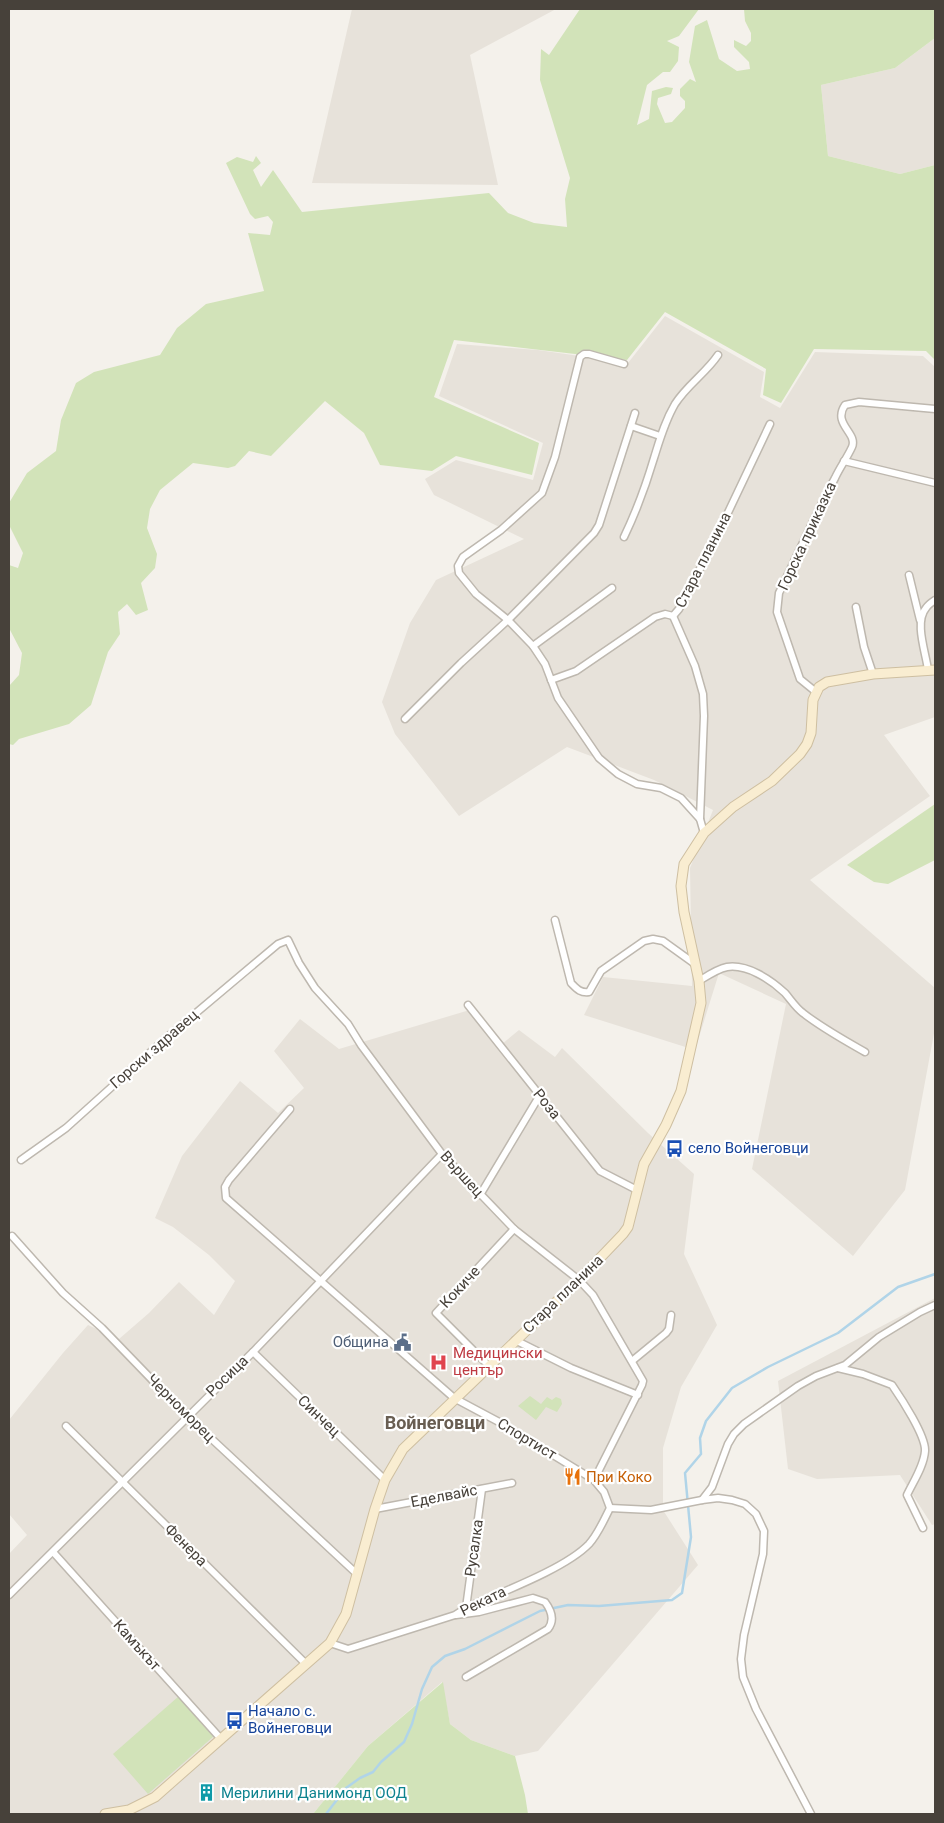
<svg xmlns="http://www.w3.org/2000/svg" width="944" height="1823" font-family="Roboto,sans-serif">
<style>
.residential{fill:#e7e2da}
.green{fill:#d2e3b9}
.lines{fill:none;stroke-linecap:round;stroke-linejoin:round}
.stream{stroke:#b0d4e8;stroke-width:2.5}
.street-casing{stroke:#beb8af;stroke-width:9}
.secondary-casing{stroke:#cebfa1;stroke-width:11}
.street{stroke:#fff;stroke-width:6}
.secondary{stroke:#f9edd1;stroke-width:9}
.labels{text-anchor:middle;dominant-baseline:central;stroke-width:4.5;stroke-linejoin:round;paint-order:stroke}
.street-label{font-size:15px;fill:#47413a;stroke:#fff}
.transit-label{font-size:15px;fill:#164399;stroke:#fff;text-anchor:start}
.service-label{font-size:15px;fill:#4e5e75;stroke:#fff;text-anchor:end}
.health-label{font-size:15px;fill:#be3a42;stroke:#fff;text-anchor:start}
.food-label{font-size:15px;fill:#c56008;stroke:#fff;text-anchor:start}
.culture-label{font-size:15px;fill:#0d838f;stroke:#fff;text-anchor:start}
.quarter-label{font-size:18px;font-weight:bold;fill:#695e52;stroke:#fff}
</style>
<rect width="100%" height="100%" fill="#f4f1eb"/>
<!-- residential -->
<g class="residential">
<path d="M352,9H556L470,55L498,185L312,183Z"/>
<path d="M935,38V165L900,174L828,156L821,85L895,68Z"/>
<path d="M665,316L764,372L760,397L780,408L815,352L923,356L935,367V717L884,735L930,796L810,880L935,988V1028L905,1190L853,1256L752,1169L786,1004L719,973L695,1050L584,1015L603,977L692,986L690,868L713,810L654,780L567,747L459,816L395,734L382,702L410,623L436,580L524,539L434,495L425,479L456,460L533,480L543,443L439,396L457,344L538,350L628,363Z"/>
<path d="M473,1009L502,1044L519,1030L555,1057L562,1048L648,1133L694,1174L684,1254L717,1325L681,1387L663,1448V1510L698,1565L538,1751L515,1756L471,1740L450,1724L442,1682L368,1746L313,1814H9V1554L27,1535L9,1514V1420L63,1353L88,1325L119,1339L149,1313L179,1282L214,1315L235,1281L209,1255L173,1227L155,1218L182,1156L240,1081L278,1113L304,1088L274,1051L300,1019L339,1049Z"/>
<path d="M935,1298V1524L932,1525L900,1475L817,1479L788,1469L778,1381Z"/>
</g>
<!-- green -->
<g class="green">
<path d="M580,9H699L679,36L667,41L679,47L678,61L670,72H663L647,85L637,125L649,119L652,91L666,87L673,88L671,94L658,98L657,104L665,123L672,122L685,108V101L680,96V89L690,79L696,82L689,62L695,26L707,20L719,59L737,71L750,69L749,62L734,47V40L746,46L751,41V33L745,21L744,9H935V38L895,68L821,85L828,156L900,174L935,165V360L926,351L814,349L781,403L763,395L766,369L665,312L627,360L454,340L434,397L539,443L532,475L456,456L432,471L380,465L364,433L325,401L271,456L249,451L235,466L228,468L193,463L160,490L150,509L147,528L157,554L155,568L141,583L148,610L136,615L127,604L118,612L120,634L108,652L91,705L69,724L19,739L13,745L9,744V686L19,675L22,653L9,628V565L18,568L23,553L9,525V503L27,473L56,451L61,420L76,383L94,372L160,355L177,328L206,304L264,291L248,233L270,235L273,222L268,216L255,219L250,214L226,163L237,157L253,162L256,156L261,163L253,170L261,187L273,170L302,212L489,193L508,213L534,223L567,227L565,199L570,178L540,80L541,49L549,55Z"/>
<path d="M935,804V860L888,884L874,882L847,865Z"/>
<path d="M530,1396L541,1404L547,1397L552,1400L556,1397L561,1399L562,1404L557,1412L546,1407L536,1420L518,1406Z"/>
<path d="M443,1682L450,1724L471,1740L515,1756L525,1795L528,1814H313L368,1746Z"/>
<path d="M179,1696L214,1736L148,1794L113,1754Z"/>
</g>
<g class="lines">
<!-- stream -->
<path class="stream" d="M326,1814L346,1788L360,1778L373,1772L381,1762L404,1742L412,1724L422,1689L432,1667L445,1656L465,1649L540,1611L568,1605L599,1606L672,1600L682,1593L691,1537L685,1473L701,1454L700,1438L706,1421L732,1388L768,1367L838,1333L898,1287L935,1274"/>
<defs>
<g id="street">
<path d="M624,364L589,354H584L580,357L555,457L542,493L501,530L463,557L458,566L459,573L476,594L508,620L533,646L545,664L558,698L599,758L618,774L637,784L661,788L681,798L700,819L704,833"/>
<path d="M631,426L660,436"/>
<path d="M844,461L935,483"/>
<path d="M624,537C636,512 646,485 654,458C660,439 665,421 675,404C687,385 706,373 718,355"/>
<path d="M909,575L920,620"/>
<path d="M856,607L864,647L873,674"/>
<path d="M673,616L679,609L715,540L770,424"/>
<path d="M673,616L695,666L703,694L704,716L700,819"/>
<path d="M533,646L612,588"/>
<path d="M928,670C926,653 914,622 926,608C928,605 932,602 935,600"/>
<path d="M551,680L576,671L655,617L665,614L673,616"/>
<path d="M816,692L800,679L777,612L779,593C798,554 815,515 835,478C840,467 847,458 852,447C858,433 832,424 845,405L859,402L935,409"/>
<path d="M405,719L461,663L508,620L594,533L599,525L635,413"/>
<path d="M555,920L571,983C577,989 580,993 589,992L601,971L644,941L653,939L663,941L695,964"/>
<path d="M699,981C707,976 717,969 727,967C747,964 770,979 785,993C791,1000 796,1008 803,1013C822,1028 844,1040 865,1052"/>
<path d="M468,1005L600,1171L637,1190"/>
<path d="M290,1109L229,1180L225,1187L226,1198L454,1398L499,1422L594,1480L604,1492L610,1508"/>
<path d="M21,1160L66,1128L165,1039L278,944L288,940L299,963L315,988L348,1024L361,1045L442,1154L514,1229L579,1280L593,1295L643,1381L642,1385L594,1480"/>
<path d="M480,1195L540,1095"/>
<path d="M12,1236L63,1293L102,1328L187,1416L357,1574"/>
<path d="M515,1340L571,1368L638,1395"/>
<path d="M253,1352L385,1480"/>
<path d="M632,1361L666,1333L669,1329L671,1315"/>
<path d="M488,1365L436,1313L514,1229"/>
<path d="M838,1368L863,1374L892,1385C901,1398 926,1436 925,1451C924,1466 913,1482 907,1495L923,1528"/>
<path d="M66,1426L306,1664"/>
<path d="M702,1500L712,1487L728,1444L734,1434L744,1424L798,1386L816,1376L845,1365L879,1337L920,1312L935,1305"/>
<path d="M610,1508L651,1510L702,1500L718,1498L732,1500L745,1504L756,1514L764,1531L763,1554L744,1635L741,1659L743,1677L756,1709L811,1814"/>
<path d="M375,1509L512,1483"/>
<path d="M53,1552L221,1739"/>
<path d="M9,1595L253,1352L442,1154"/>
<path d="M466,1608L482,1489"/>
<path d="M456,1615L479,1612L533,1598L545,1602C551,1610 555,1620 548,1629L466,1677"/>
<path d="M330,1643L348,1649L455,1615L466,1608C499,1593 565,1569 589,1544C598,1534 604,1520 610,1508"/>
</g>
<path id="secondary" d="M105,1814L129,1810L155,1797L330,1643L346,1614L375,1509L385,1480L403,1449L579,1280L623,1234L628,1227L644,1164L666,1125L681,1091L701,1003L699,981L684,912L681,886L684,864L704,833L733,807L772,781L800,754L807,744L811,733L813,700L819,687L827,682L873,674L935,670"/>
</defs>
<!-- street casing -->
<use href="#street" class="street-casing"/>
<!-- secondary casing -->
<use href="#secondary" class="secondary-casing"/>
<!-- street -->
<use href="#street" class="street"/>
<!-- secondary -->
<use href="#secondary" class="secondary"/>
</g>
<!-- icons -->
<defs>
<symbol id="bus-bare" viewBox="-9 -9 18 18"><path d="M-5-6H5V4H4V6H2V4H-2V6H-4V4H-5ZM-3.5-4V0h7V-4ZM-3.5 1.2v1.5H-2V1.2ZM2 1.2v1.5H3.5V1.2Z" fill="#1a4fb4" stroke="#fff" stroke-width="2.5" paint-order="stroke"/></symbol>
<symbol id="civic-bare" viewBox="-9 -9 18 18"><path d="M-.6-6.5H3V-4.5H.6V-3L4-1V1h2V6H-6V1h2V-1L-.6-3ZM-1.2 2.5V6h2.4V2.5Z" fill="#5c6f8a" stroke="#fff" stroke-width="2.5" paint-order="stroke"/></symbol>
<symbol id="hospital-bare" viewBox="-9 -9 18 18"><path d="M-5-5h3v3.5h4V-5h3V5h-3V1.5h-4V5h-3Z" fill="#e0444e" stroke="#fff" stroke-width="2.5" paint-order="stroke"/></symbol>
<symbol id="restaurant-bare" viewBox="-9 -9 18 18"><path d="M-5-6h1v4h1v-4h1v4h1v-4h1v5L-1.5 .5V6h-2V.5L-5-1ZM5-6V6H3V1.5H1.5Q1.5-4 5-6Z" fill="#e8710a" stroke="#fff" stroke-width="2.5" paint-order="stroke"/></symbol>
<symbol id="building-bare" viewBox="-9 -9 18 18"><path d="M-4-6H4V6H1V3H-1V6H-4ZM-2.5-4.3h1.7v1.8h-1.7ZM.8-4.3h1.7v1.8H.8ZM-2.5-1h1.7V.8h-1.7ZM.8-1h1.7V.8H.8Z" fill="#0f9aa8" stroke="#fff" stroke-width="2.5" paint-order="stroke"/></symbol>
</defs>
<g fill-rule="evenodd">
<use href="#bus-bare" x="662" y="1136" width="25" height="25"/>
<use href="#civic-bare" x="390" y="1330" width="25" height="25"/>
<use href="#hospital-bare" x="426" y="1350" width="25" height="25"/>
<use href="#restaurant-bare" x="560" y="1464" width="25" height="25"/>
<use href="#bus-bare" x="222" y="1708" width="25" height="25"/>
<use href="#building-bare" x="194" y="1780" width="25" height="25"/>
</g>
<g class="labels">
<!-- street labels -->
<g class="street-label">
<text transform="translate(807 536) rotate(-65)">Горска приказка</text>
<text transform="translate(703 560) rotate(-63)">Стара планина</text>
<text transform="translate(154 1049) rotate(-41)">Горски здравец</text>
<text transform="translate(547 1104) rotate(51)">Роза</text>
<text transform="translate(462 1174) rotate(48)">Вършец</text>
<text transform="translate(460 1287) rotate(-47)">Кокиче</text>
<text transform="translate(563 1294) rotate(-44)">Стара планина</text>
<text transform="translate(227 1376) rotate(-44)">Росица</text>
<text transform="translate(181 1408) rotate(45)">Черноморец</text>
<text transform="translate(319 1416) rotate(44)">Синчец</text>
<text transform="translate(527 1439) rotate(31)">Спортист</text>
<text transform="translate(444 1496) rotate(-11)">Еделвайс</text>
<text transform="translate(186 1545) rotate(45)">Фенера</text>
<text transform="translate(474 1548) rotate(-82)">Русалка</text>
<text transform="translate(483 1601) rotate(-26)">Реката</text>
<text transform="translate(137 1645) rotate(48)">Камъкът</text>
</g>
<!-- transit labels -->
<g class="transit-label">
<text x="688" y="1148">село Войнеговци</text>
<text x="248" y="1711">Начало с.<tspan x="248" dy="17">Войнеговци</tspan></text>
</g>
<!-- service labels -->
<g class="service-label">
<text x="389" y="1342">Община</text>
</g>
<!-- health labels -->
<g class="health-label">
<text x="453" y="1353">Медицински<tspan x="453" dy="17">център</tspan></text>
</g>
<!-- food labels -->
<g class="food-label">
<text x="586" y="1477">При Коко</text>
</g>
<!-- culture labels -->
<g class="culture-label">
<text x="221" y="1793">Мерилини Данимонд ООД</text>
</g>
<!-- quarter labels -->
<g class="quarter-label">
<text x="435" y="1422">Войнеговци</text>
</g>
</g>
<!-- border -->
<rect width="944" height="1823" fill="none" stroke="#47413a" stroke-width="20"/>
</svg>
